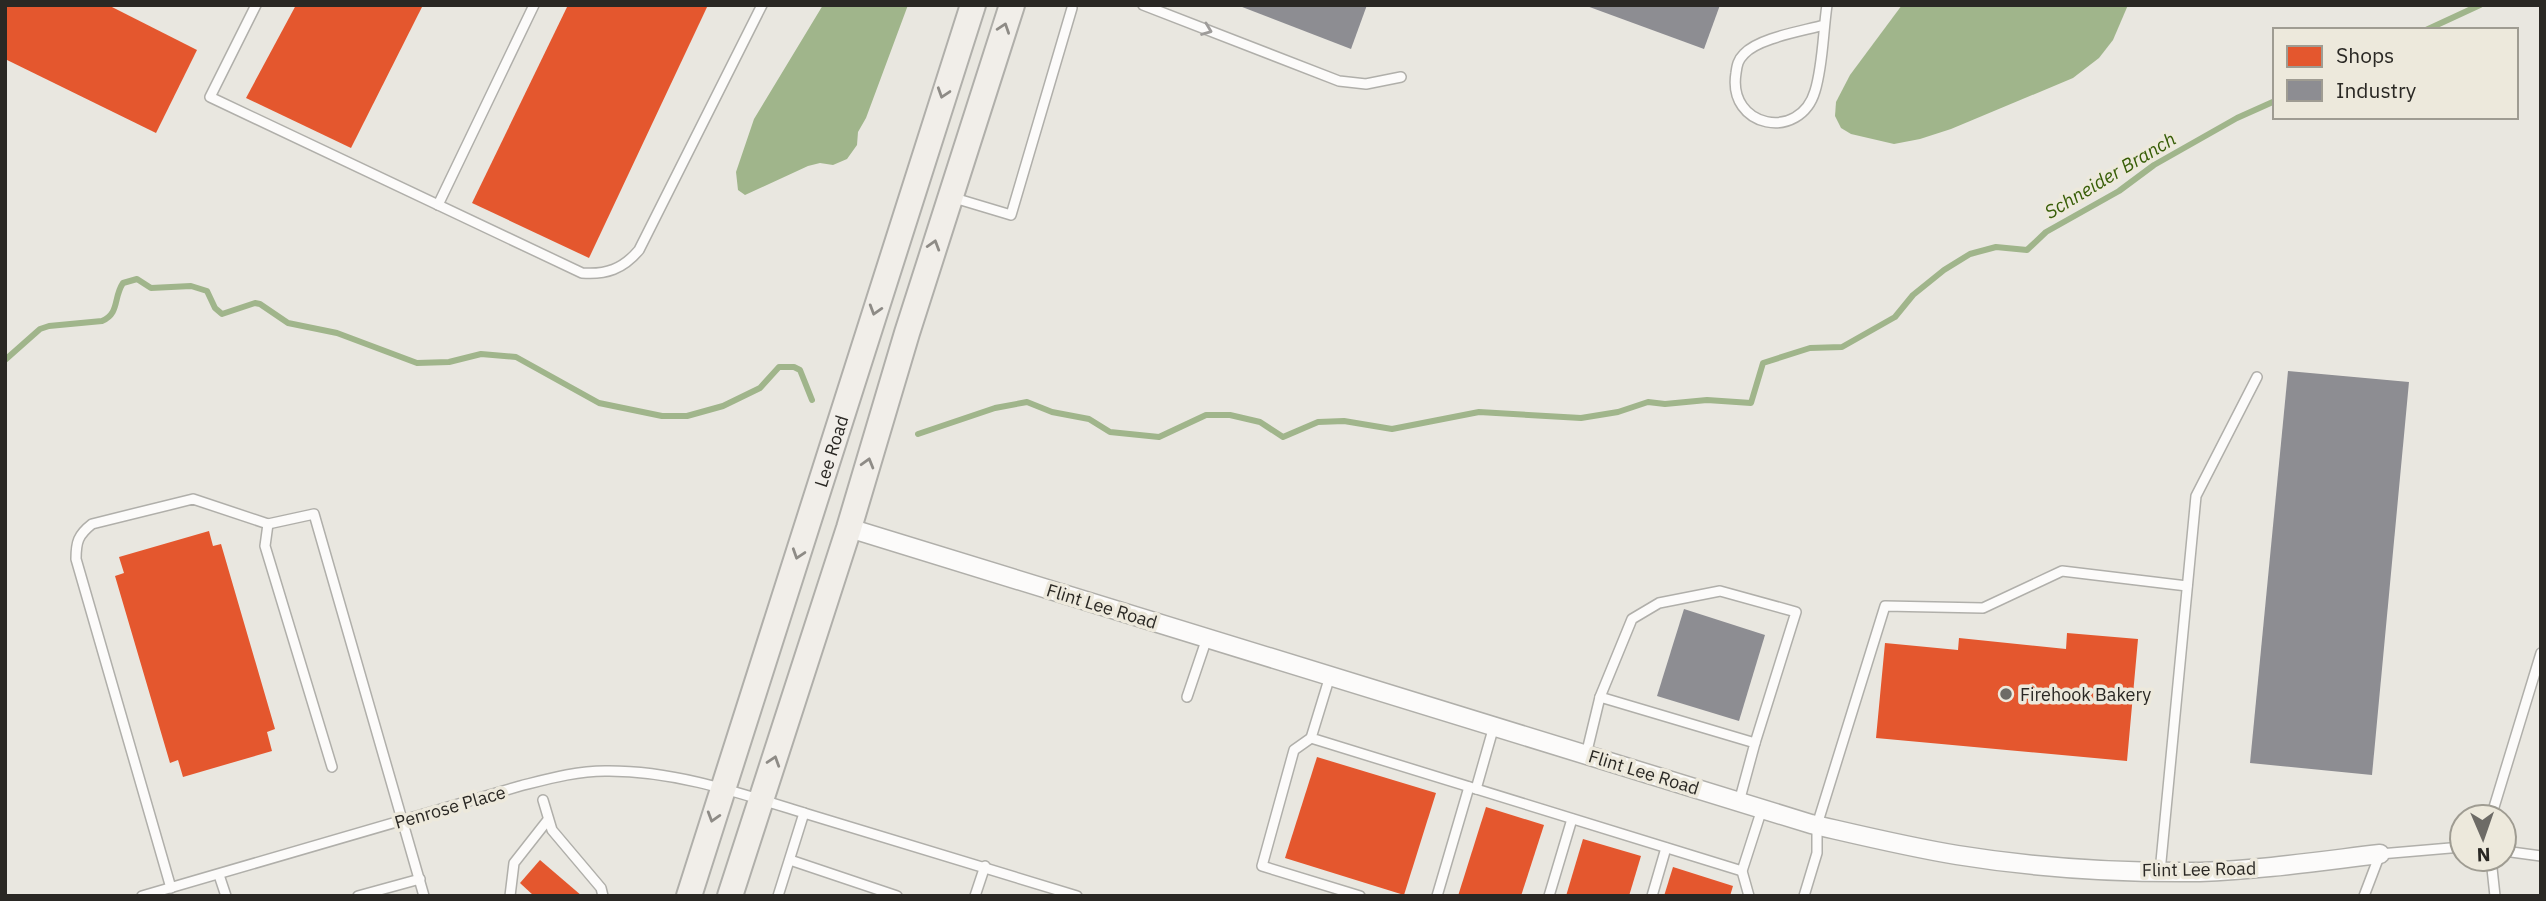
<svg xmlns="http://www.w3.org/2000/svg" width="2546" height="901" font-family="'IBM Plex Sans',sans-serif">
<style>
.water{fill:#a0b58b}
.shops{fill:#e4572e}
.industry{fill:#8d8d92}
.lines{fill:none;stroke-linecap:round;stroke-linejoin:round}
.stream{stroke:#a0b58b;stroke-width:6}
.lane-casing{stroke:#b0afaa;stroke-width:12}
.street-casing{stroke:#b0afaa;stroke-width:21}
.secondary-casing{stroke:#b0afaa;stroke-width:28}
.lane{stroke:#fcfbfa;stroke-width:9}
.street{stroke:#fcfbfa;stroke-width:18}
.secondary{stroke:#f1eee9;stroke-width:24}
.oneway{stroke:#8e8b86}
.oneway2{stroke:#9e9c9a}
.poi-dot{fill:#6d6b66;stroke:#ede9dc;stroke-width:2.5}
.labels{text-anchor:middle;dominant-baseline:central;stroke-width:7;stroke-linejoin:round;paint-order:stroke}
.street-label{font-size:18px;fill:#2a2824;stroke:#ede9dc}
.poi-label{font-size:18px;fill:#2a2824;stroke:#ede9dc;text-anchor:start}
.water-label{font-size:19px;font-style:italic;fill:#375d06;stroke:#ede9dc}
</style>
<rect width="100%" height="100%" fill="#e9e7e0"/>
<!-- water -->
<g class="water">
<path d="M823,5H908L866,118L858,132L857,145L847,159L833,165L820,163L808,166L745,195L738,190L736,172L754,119Z"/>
<path d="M1902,5H2128L2113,40L2099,58L2073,78L1951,129L1920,139L1894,144L1851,134L1841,128L1835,116L1836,102L1850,75Z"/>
</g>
<!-- shops -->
<g class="shops">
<path d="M5,5H108L197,50L156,133L5,59Z"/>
<path d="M296,5H423L351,148L246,98Z"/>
<path d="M568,5H708L589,258L472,203Z"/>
<path d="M209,531L213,546L221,544L275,729L267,732L272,751L183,777L178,760L170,763L115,576L124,573L119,557Z"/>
<path d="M2067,633L2138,639L2127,761L1876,738L1885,643L1958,650L1959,638L2066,649Z"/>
<path d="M1317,757L1436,793L1404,895L1285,858Z"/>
<path d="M1486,807L1544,825L1521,896H1458Z"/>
<path d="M1583,839L1641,856L1629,896H1566Z"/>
<path d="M540,860L582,896H534L520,883Z"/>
<path d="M1673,867L1733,886L1730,896H1664Z"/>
</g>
<!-- industry -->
<g class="industry">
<path d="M1237,5H1367L1351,49Z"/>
<path d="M1584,5H1720L1704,49Z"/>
<path d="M2288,371L2409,382L2372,775L2250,763Z"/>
<path d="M1684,609L1765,635L1739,721L1657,696Z"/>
</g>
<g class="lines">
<!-- stream -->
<g class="stream">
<path d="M2426,30L2480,5"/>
<path d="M5,360L40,329L49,326L102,321C120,313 113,298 123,283L137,279L151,288L191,286L207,291L215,308L222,314L255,303L260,304L288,323L337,333L417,363L449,362L481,354L516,357L599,403L662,416H687L723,406L760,388L779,367H794L800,370L812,400"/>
<path d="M918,434L995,408L1027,402L1052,412L1089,419L1110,432L1159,437L1206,415H1230L1260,422L1283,437L1318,422L1344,421L1392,429L1479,412L1581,418L1618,412L1648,402L1665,404L1707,400L1751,403L1763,363L1810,348L1842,347L1895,317L1913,295L1944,270L1970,254L1996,247L2027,250L2046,232L2119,191L2154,165L2237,118L2275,101"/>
</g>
<defs>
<g id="lane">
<path d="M256,5L210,97L582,273C606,275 623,269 639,250L762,5"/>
<path d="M1143,5L1339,81L1366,84L1401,77"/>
<path d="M1824,25C1803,31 1758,38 1744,54C1738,60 1737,65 1736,73C1727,128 1800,142 1815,91C1823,65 1823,32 1827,5"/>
<path d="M951,197L1011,215L1072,8"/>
<path d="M438,205L534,5"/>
<path d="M268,524L265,546L332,767"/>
<path d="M1330,676L1311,738L1742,871L1762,809"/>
<path d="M1187,697L1207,638"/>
<path d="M1600,697L1632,619L1659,603L1720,591L1796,612L1755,743"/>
<path d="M1311,738L1294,750L1262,866L1360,896"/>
<path d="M1586,755L1600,697L1755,743L1739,802"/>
<path d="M1476,789L1494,726"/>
<path d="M543,800L552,830L601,888L603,896"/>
<path d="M804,813L1077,896"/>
<path d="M2491,817L2541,653"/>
<path d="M2504,851L2541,856"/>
<path d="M2491,859L2495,896"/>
<path d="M790,860L897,896"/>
<path d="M1742,871L1749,896"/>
<path d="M2160,872L2196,496L2257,377"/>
<path d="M219,875L226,896"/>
<path d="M171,888L76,559C76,542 78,535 92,524L193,499L268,524L314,514L424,896"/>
<path d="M142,896L520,786C548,779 576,771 605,771C673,770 740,793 804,813L778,896"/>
<path d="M358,896L420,879"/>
<path d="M510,896L514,863L547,821"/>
<path d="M975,896L985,866"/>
<path d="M1437,896L1469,787"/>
<path d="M1549,896L1572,819"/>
<path d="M1652,896L1666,848"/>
<path d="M1804,896L1817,853V825L1885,606L1983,608L2062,571L2187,586"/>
<path d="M2364,896L2380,854L2462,847"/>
</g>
<path id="street" d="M849,528L1811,824C1859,835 1908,847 1957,855C2037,868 2119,873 2200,872C2261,870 2321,861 2380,854"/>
<g id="secondary">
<path id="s1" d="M689,896L973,5"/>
<path d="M730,896L849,528L907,333L1012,5"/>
</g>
</defs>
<!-- lane casing -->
<use href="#lane" class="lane-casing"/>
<!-- street casing -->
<use href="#street" class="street-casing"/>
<!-- secondary casing -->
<use href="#secondary" class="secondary-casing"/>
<!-- lane -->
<use href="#lane" class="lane"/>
<!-- street -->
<use href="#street" class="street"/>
<!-- secondary -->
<use href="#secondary" class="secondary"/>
</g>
<!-- one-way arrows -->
<defs><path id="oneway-chevron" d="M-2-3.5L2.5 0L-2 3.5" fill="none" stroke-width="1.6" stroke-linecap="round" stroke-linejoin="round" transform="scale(1.75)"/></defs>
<g class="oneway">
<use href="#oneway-chevron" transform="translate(1004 28) rotate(-71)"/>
<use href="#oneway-chevron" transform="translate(943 93) rotate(108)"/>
<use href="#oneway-chevron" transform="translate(934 245) rotate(-73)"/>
<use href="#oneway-chevron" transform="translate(875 310) rotate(107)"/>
<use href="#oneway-chevron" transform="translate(868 463) rotate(-74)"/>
<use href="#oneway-chevron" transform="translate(798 554) rotate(108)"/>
<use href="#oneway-chevron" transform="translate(774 761) rotate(-72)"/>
<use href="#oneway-chevron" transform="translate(713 817) rotate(107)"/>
</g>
<use class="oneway2" href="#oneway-chevron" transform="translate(1207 30) rotate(21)"/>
<!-- markers -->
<circle class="poi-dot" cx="2006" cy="694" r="7"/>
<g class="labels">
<!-- street labels -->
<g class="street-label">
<text stroke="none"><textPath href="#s1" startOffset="467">Lee Road</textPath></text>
<text transform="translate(1102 606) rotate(17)">Flint Lee Road</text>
<text transform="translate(1644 772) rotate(17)">Flint Lee Road</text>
<text transform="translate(450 807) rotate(-16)">Penrose Place</text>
<text transform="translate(2199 869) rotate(-1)">Flint Lee Road</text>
</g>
<!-- poi labels -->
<g class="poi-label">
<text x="2020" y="694">Firehook Bakery</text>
</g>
<!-- water labels -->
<g class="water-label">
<text transform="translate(2110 175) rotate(-31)">Schneider Branch</text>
</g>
</g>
<!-- border -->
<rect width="2546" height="901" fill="none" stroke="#2a2824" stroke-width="14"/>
<!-- legend -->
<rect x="2273" y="28" width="245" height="91" fill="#ede9dc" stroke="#9f9c92" stroke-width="2"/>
<rect x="2287" y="46" width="35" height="21" fill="#e4572e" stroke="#9f9c92" stroke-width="2"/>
<text x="2336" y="63" font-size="21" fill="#2a2824">Shops</text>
<rect x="2287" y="80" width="35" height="21" fill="#8d8d92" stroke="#9f9c92" stroke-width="2"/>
<text x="2336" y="98" font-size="21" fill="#2a2824">Industry</text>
<!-- north arrow -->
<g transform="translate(2483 838) rotate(178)"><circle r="33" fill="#ede9dc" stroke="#9f9c92" stroke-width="2"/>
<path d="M0-5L12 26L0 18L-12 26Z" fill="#6d6b66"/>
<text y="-10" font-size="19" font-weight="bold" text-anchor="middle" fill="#2a2824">N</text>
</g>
</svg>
